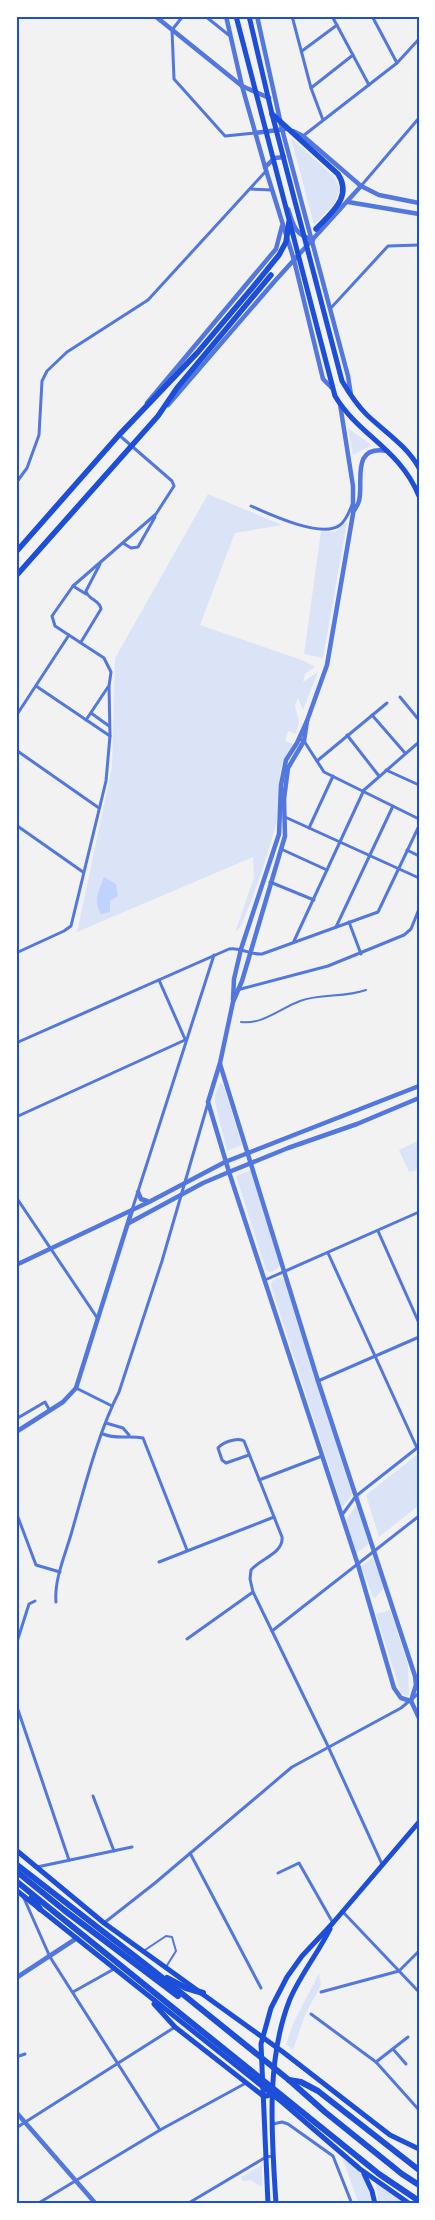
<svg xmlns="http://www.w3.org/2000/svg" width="435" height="2220" font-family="Roboto,sans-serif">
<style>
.green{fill:#dbe4f7}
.water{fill:#bfd3fe}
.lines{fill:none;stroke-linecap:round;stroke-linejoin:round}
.service{stroke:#5277de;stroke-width:2}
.minor{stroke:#5277de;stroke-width:3}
.tertiary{stroke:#5277de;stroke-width:4.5}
.secondary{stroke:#1d4ed8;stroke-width:5}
.primary{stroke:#1d4ed8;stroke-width:5.5}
.motorway{stroke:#1d4ed8;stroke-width:6}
.neatline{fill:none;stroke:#1d4ed8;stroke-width:2}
</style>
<rect width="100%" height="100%" fill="#f2f2f2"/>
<!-- green -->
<g class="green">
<path d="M291,138L334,177L340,188L336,201L314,225Z"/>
<path d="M348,428L370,444V446L353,455Z"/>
<path d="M208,494L282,525L235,533L200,625L302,660L315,667L305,674L303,682L318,672L303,710L298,698L295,706L299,721L296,734L288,731L285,741L294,744C271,771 284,793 276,824C267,859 255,892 241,926L235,933L254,877L253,857L77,932L112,767L115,658Z"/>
<path d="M347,522L323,658L304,654L321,531L335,532Z"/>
<path d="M220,1083L223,1084L242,1145L227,1151L215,1102V1095Z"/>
<path d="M419,1140V1170L409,1172L399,1150Z"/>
<path d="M251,1170L280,1265L277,1269L270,1272L266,1270L236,1176Z"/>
<path d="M282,1277L285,1280L353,1494L342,1507L271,1285L272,1281Z"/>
<path d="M419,1453V1505L379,1537L366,1495Z"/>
<path d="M356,1505L358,1506L370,1543L357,1553L346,1520Z"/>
<path d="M373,1557L384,1588L374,1599L361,1567Z"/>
<path d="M390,1610L408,1665L409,1695L407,1696L401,1693L376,1614Z"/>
<path d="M319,1973L321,1985L305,2015L293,2050L286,2044L293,2024Z"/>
<path d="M341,2155C358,2169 370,2180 371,2204H359Z"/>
<path d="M262,2165V2187L250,2180L243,2181L241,2177Z"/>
<path d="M375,2181L406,2204H379Z"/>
</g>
<!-- water -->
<path class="water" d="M104,877L116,884L118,896L110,901V912L101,914C93,901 99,890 104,877Z"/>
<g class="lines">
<!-- service -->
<g class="service">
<path d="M241,1022C262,1025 281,1008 300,1001C321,993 344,998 366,990"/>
<path d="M145,1950L166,1936L172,1937L176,1951L166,1967"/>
</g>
<!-- minor -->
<g class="minor">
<path d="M183,16L172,30L174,79L225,136L255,133"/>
<path d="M205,16L230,36"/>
<path d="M292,16L311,88L323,120"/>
<path d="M332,16L369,85"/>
<path d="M372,16L397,63"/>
<path d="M302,51L337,25"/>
<path d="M311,88L353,55"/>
<path d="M303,136L397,63L419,39"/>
<path d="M361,186L419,118"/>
<path d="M251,189L272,190"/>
<path d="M16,192V197"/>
<path d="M330,309L388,246L419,245"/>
<path d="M16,483L27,468L39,435L42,381L47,371L67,352L148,300L266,171"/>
<path d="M251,506C269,514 322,539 340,525C346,521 349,512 352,505"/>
<path d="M123,543L131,548L138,547L155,517"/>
<path d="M73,586L86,594"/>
<path d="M81,642L101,609C100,600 88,600 86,591L100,564"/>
<path d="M36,686L110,736"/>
<path d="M400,697L419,720"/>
<path d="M91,713L109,726"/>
<path d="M372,715L405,753"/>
<path d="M16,716L69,635"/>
<path d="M86,720L108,687"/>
<path d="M347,735L379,776"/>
<path d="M299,739L304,741L324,772L419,819"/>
<path d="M16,750L99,808"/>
<path d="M317,761L387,703"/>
<path d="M386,770L419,785"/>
<path d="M285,817L419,878"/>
<path d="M16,825L83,872"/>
<path d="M309,828L333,776"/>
<path d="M281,849L327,870"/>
<path d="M407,850L419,856"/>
<path d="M270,882L314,900"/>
<path d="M349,922L361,954"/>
<path d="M336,927L393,806"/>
<path d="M294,941L364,790L419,742"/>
<path d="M16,953L64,931L71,926L106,781L110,736L109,686L111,672L104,658L55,626L52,616L73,586L156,514L174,486L172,481L119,435"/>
<path d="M159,980L185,1039"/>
<path d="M237,990L328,966L404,935L411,929L419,909"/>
<path d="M16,1043L229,949C241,947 250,955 262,954L378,912L419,826"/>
<path d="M16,1117L185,1040"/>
<path d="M16,1197L98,1319"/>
<path d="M132,1210L214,955"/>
<path d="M378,1231L419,1323"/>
<path d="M328,1253L417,1448"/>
<path d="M265,1280L419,1212"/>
<path d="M318,1381L419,1337"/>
<path d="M76,1388L112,1406"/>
<path d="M16,1419L45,1402L50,1411"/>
<path d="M106,1423L123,1428L129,1435"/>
<path d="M103,1434C118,1440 128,1435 143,1438L187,1550"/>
<path d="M249,1455L226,1463L222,1460L218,1448C223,1442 236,1438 242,1440L244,1441L282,1537C284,1553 260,1559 251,1570L250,1579L253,1592L327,1744L382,1864"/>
<path d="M259,1480L322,1456"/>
<path d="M16,1512L36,1565L60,1572"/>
<path d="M342,1515L356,1496L417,1448"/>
<path d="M159,1562L274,1517"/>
<path d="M56,1602C54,1579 66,1553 72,1531C85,1486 98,1433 119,1392L162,1261L208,1103"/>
<path d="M272,1631L419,1516"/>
<path d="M187,1639L253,1592"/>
<path d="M16,1645L29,1604L35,1601"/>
<path d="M16,1704L69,1860"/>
<path d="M93,1796L114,1851"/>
<path d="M190,1853L261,1988"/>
<path d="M37,1867L132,1847"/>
<path d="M278,1873L299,1863L333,1923"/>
<path d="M23,1896L50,1957L160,2130"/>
<path d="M343,1912L419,1992"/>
<path d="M104,1923L155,1883L292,1767L401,1708L419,1693"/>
<path d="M73,1992L114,1969"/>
<path d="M321,1992L399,1971L419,1951"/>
<path d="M311,2014L376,2062L419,2110"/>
<path d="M393,2049L406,2064"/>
<path d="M16,2057L25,2054"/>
<path d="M376,2062L408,2037"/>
<path d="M273,2124L282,2122L288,2124L333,2156L352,2204"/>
<path d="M16,2128L175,2027"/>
<path d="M37,2204L160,2130L246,2083"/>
<path d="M187,2204L266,2157L273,2156"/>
</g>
<!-- tertiary -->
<g class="tertiary">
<path d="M155,16L242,86L269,98"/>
<path d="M226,16L242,86L265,167L294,260L323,379L332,388"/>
<path d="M257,16L282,129L348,376L351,395"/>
<path d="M293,131L303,136L361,186L379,195L419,203"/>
<path d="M255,133L285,129"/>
<path d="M265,167L275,158L284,157"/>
<path d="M348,202L419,214"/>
<path d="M288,209C294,226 294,234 313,240"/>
<path d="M147,403L276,249L282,226"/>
<path d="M168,405L274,282L361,186"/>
<path d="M353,512C355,509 358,505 359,501C364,482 350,445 387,451"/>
<path d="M307,721L304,741L288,768L284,799L285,836L242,981L233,1002L220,1063L208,1102L229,1172L358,1565L394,1688L401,1698L411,1701L419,1718"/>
<path d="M233,1000L234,979L241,949L279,834L281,785L286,760L297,743L307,721L327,665L353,514V486L340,404"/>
<path d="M220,1064L318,1381L415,1676L416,1685L411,1701"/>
<path d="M138,1192L141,1199L147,1201"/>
<path d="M129,1223L203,1183L229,1172L288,1148L357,1124L419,1098"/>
<path d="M16,1265L149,1202L225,1162L419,1086"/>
<path d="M16,1432L63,1402L76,1388L132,1210"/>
<path d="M16,1978L77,1938"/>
<path d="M16,2112L96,2204"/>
</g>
<!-- secondary -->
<g class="secondary">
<path d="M236,16L335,396C359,436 399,448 419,496"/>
<path d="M249,16L272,114L342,381C349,393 357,405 367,415C385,432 407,446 419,468"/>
<path d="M16,1850L104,1923L283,2052L390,2135L419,2149"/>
<path d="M16,1890L282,2102L360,2169L410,2204"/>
<path d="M154,2004L175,2027L262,2095L267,2096L273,2093"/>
<path d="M364,2174L372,2191L375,2204"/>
<path d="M268,2204L261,2044L271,2008L287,1977L302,1956L332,1924L419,1822"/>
<path d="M276,2204C272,2138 265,2061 290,1999C301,1974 318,1953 330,1929"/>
</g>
<!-- primary -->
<g class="primary">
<path d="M272,114L338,174C353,197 331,213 316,229"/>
<path d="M16,552L119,435L198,352L253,287L279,255L286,242L289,222"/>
<path d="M16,576L158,416L177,388L271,275"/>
</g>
<!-- motorway -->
<g class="motorway">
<path d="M16,1864L154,1971L289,2080L325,2112L402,2174L419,2185"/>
<path d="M16,1871L64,1910L178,1996"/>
<path d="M16,1881L379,2174L419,2201"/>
<path d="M32,1897L40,1909"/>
<path d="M167,1978L186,1988L203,1993"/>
<path d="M289,2080L301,2082L318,2091L419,2170"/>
</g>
</g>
<!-- border -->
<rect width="435" height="2220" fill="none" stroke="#ffffff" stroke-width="35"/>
<rect x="18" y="18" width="400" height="2184" class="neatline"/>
</svg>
